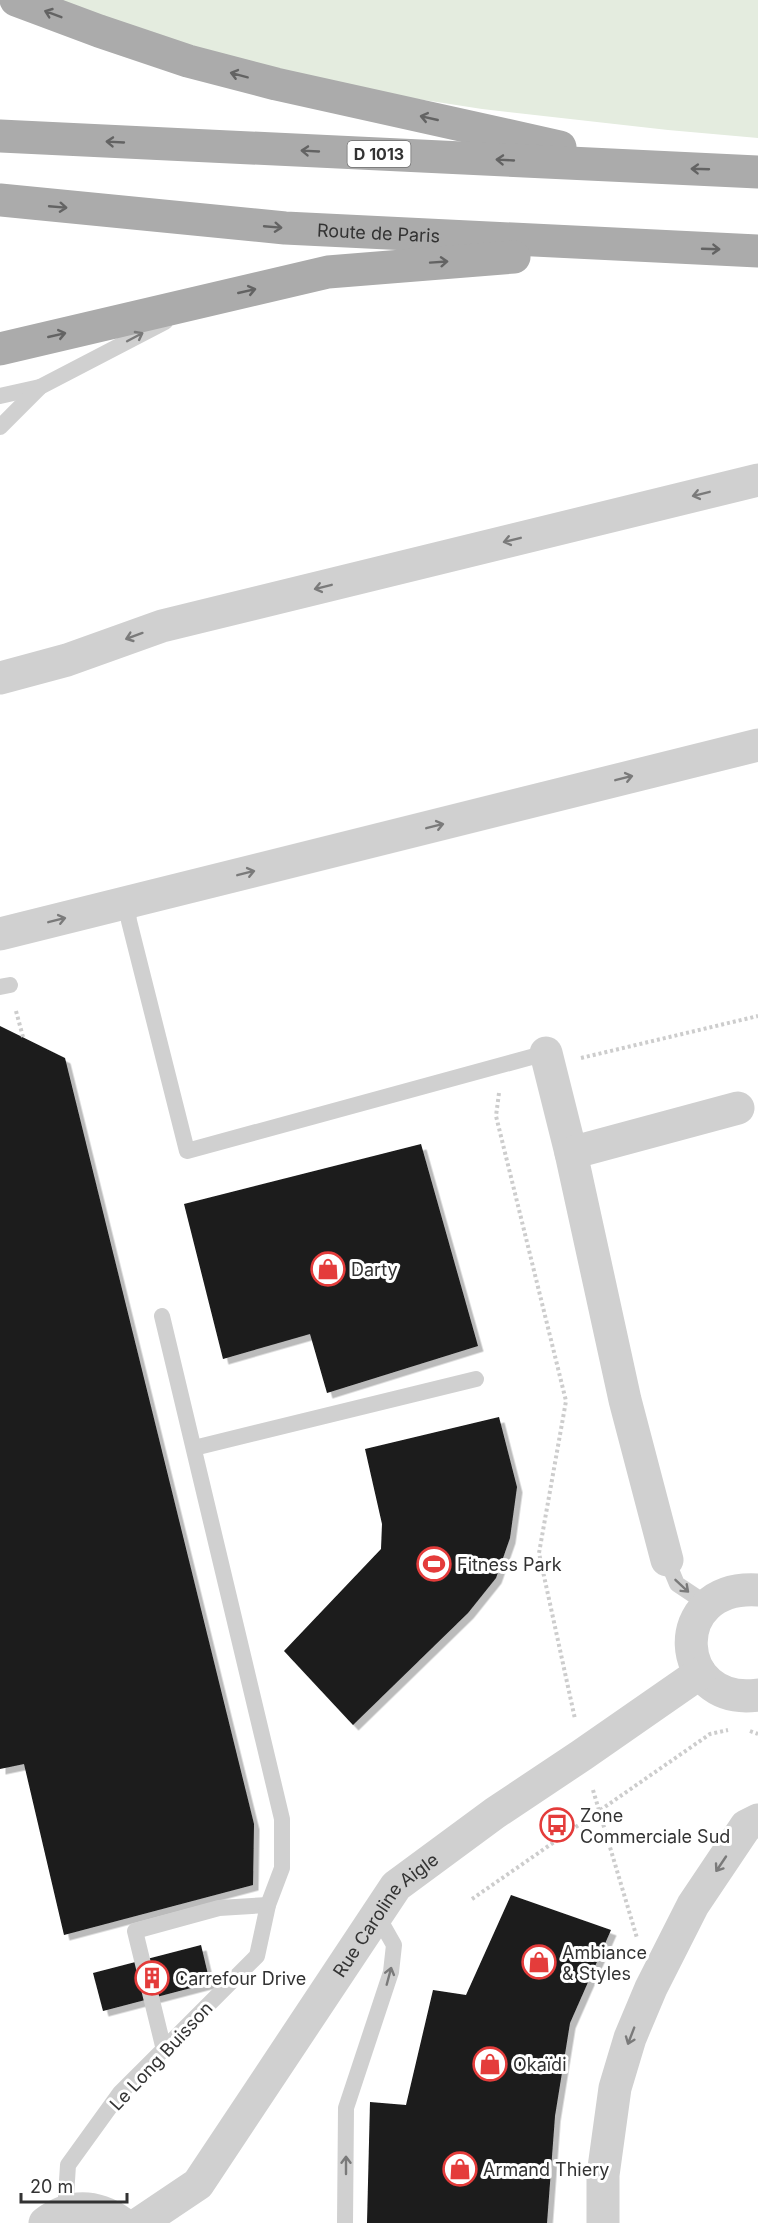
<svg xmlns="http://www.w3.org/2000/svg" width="758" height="2223" font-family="Inter,sans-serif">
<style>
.green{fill:#e4ecdf}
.building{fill:#1a1a1a;filter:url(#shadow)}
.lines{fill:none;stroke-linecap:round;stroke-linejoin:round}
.path{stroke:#cdcdcd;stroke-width:4;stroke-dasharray:3 3;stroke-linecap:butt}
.service{stroke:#d0d0d0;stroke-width:16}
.minor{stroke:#d0d0d0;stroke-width:33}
.primary{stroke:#ababab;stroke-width:33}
.oneway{stroke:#636363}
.oneway2{stroke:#7a7a7a}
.labels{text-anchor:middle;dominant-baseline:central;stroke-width:6;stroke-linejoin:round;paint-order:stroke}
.shield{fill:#fff;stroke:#707070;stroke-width:1.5}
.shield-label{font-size:16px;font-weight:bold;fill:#333}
.street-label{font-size:18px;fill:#333;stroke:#fff}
.poi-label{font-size:18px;fill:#333;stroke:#fff;text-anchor:start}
</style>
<defs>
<filter id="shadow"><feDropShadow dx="5.5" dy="5.5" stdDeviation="0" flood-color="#0004"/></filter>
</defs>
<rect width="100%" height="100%" fill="#fff"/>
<!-- green -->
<path class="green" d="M48,0H758V138L668,130L482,109L366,91L197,49Z"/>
<!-- building -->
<g class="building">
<path d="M0,1026L65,1058L254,1824L253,1885L64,1935L24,1764L0,1769Z"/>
<path d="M421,1144L478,1346L327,1393L310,1334L223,1359L184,1204Z"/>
<path d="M499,1417L517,1487L510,1538L496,1578L468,1613L353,1725L284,1651L381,1549L382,1524L365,1449Z"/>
<path d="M511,1895L611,1930L570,2023L555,2116L547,2223H367L370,2102L406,2105L433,1990L466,1995Z"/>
<path d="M201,1945L210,1983L103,2011L93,1973Z"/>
</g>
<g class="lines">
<!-- path -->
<g class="path">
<path d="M16,1011L23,1037"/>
<path d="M581,1058L758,1016"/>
<path d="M499,1093L496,1116L566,1401L539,1553L575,1719"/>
<path d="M750,1731L758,1734"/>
<path d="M593,1790L637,1938"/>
<path d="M472,1899L710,1734L728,1730"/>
</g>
<!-- service -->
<g class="service">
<path d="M0,396L40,387"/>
<path d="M0,427L40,387L165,322"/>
<path d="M127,902L129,921L187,1151L546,1053"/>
<path d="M0,987L10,985"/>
<path d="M194,1448L476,1379"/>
<path d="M667,1560L677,1584L707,1604"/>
<path d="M164,2050L135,1931L219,1908L268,1905"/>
<path d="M65,2212L68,2165L120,2093L257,1956L268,1905L282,1868V1819L162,1316"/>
<path d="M345,2223L346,2108L391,1972L394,1945L377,1915"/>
</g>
<!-- minor -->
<g class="minor">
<path d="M0,678L67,660L162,626L758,480"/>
<path d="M0,934L758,745"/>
<path d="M546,1053L571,1153"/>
<path d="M667,1560L625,1400L571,1153L738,1108"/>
<path d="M758,1590C665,1584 673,1707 758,1695"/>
<path d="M45,2223C72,2203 96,2205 122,2223"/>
<path id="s1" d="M140,2223L198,2184L396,1886L495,1813L582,1755L700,1673"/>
<path d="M603,2223V2175L615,2088L630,2038L651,1988L693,1905L746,1826L758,1820"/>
</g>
<!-- primary -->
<g class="primary">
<path d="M16,0L99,31L188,61L276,84L560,147"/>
<path d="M0,136L758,172"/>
<path id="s2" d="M0,200L285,228L758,251"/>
<path d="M0,349L328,272L514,257"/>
</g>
</g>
<!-- one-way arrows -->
<defs><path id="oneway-shaft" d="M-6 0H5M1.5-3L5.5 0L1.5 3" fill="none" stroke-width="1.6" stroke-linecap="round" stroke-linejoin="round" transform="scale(1.5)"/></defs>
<g class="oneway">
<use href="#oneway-shaft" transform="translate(53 14) rotate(-159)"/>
<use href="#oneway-shaft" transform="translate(239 75) rotate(-165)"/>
<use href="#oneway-shaft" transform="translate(429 118) rotate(-167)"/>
<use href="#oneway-shaft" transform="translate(115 142) rotate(-177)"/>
<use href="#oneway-shaft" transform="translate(310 151) rotate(-177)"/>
<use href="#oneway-shaft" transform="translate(505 160) rotate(-177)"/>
<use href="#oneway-shaft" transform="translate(700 169) rotate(-178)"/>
<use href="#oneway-shaft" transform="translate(58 207) rotate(5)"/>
<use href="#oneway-shaft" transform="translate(273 227) rotate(5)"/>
<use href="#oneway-shaft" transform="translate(711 249) rotate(2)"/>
<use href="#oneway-shaft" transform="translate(439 262) rotate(-4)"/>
<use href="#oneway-shaft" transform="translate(247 291) rotate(-13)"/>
<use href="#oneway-shaft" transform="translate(57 335) rotate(-13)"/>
</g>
<g class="oneway2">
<use href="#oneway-shaft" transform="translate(135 337) rotate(-28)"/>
<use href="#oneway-shaft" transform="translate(701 494) rotate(166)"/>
<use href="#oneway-shaft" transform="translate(512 540) rotate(166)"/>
<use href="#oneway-shaft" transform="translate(323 587) rotate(166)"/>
<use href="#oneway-shaft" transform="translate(134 636) rotate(160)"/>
<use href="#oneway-shaft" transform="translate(624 778) rotate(-14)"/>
<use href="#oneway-shaft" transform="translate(435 826) rotate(-14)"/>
<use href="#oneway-shaft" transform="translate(246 873) rotate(-14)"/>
<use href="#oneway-shaft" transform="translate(57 920) rotate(-14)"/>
<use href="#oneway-shaft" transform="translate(682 1586) rotate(43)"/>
<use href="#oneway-shaft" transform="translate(721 1864) rotate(124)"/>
<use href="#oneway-shaft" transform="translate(389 1976) rotate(-75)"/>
<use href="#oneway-shaft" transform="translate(631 2036) rotate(111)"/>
<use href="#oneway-shaft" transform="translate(346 2165) rotate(-90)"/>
</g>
<!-- icons -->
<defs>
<symbol id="shop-ring" viewBox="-11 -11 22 22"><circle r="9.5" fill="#fff" stroke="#e43c3b" stroke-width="1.5"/><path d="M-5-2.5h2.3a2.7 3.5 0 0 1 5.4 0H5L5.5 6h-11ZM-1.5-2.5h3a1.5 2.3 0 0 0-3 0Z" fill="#e43c3b"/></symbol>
<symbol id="stadium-ring" viewBox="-11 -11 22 22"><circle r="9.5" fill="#fff" stroke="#e43c3b" stroke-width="1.5"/><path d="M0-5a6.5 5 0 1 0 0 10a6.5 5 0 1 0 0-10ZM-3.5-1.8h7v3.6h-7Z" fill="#e43c3b"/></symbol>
<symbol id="bus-ring" viewBox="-11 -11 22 22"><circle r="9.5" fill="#fff" stroke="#e43c3b" stroke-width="1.5"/><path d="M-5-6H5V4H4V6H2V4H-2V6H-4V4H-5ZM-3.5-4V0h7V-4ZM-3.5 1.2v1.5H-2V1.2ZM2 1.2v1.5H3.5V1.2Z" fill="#e43c3b"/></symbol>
<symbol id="building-ring" viewBox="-11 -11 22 22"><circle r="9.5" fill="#fff" stroke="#e43c3b" stroke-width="1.5"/><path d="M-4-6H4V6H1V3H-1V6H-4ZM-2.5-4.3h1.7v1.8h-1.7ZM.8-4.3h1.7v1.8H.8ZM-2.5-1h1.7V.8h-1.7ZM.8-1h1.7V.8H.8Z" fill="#e43c3b"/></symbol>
</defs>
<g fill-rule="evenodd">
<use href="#shop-ring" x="309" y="1250" width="38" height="38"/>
<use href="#stadium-ring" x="415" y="1545" width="38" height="38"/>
<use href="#bus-ring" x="538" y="1806" width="38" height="38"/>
<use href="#shop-ring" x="520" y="1943" width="38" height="38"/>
<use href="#building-ring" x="133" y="1959" width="38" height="38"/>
<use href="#shop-ring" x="471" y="2045" width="38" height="38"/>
<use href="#shop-ring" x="441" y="2150" width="38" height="38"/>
</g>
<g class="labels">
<!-- shield labels -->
<rect class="shield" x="347.5" y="141" width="63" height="26" rx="4.5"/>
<g class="shield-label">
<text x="379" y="154">D 1013</text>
</g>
<!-- street labels -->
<g class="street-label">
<text stroke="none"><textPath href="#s2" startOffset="380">Route de Paris</textPath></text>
<text stroke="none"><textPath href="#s1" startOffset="399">Rue Caroline Aigle</textPath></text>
<text transform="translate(161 2056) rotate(-47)">Le Long Buisson</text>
</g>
<!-- poi labels -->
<g class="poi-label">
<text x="351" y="1269">Darty</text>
<text x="457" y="1564">Fitness Park</text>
<text x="580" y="1815">Zone<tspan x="580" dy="21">Commerciale Sud</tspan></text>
<text x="562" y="1952">Ambiance<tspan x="562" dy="21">&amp; Styles</tspan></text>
<text x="175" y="1978">Carrefour Drive</text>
<text x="513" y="2064">Okaïdi</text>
<text x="483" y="2169">Armand Thiery</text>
</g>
</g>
<!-- scale -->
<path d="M21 2193v9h106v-9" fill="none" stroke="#333333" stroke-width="3"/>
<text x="30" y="2193" font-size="18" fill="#333333" stroke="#ffffff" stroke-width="4.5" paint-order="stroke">20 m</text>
</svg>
